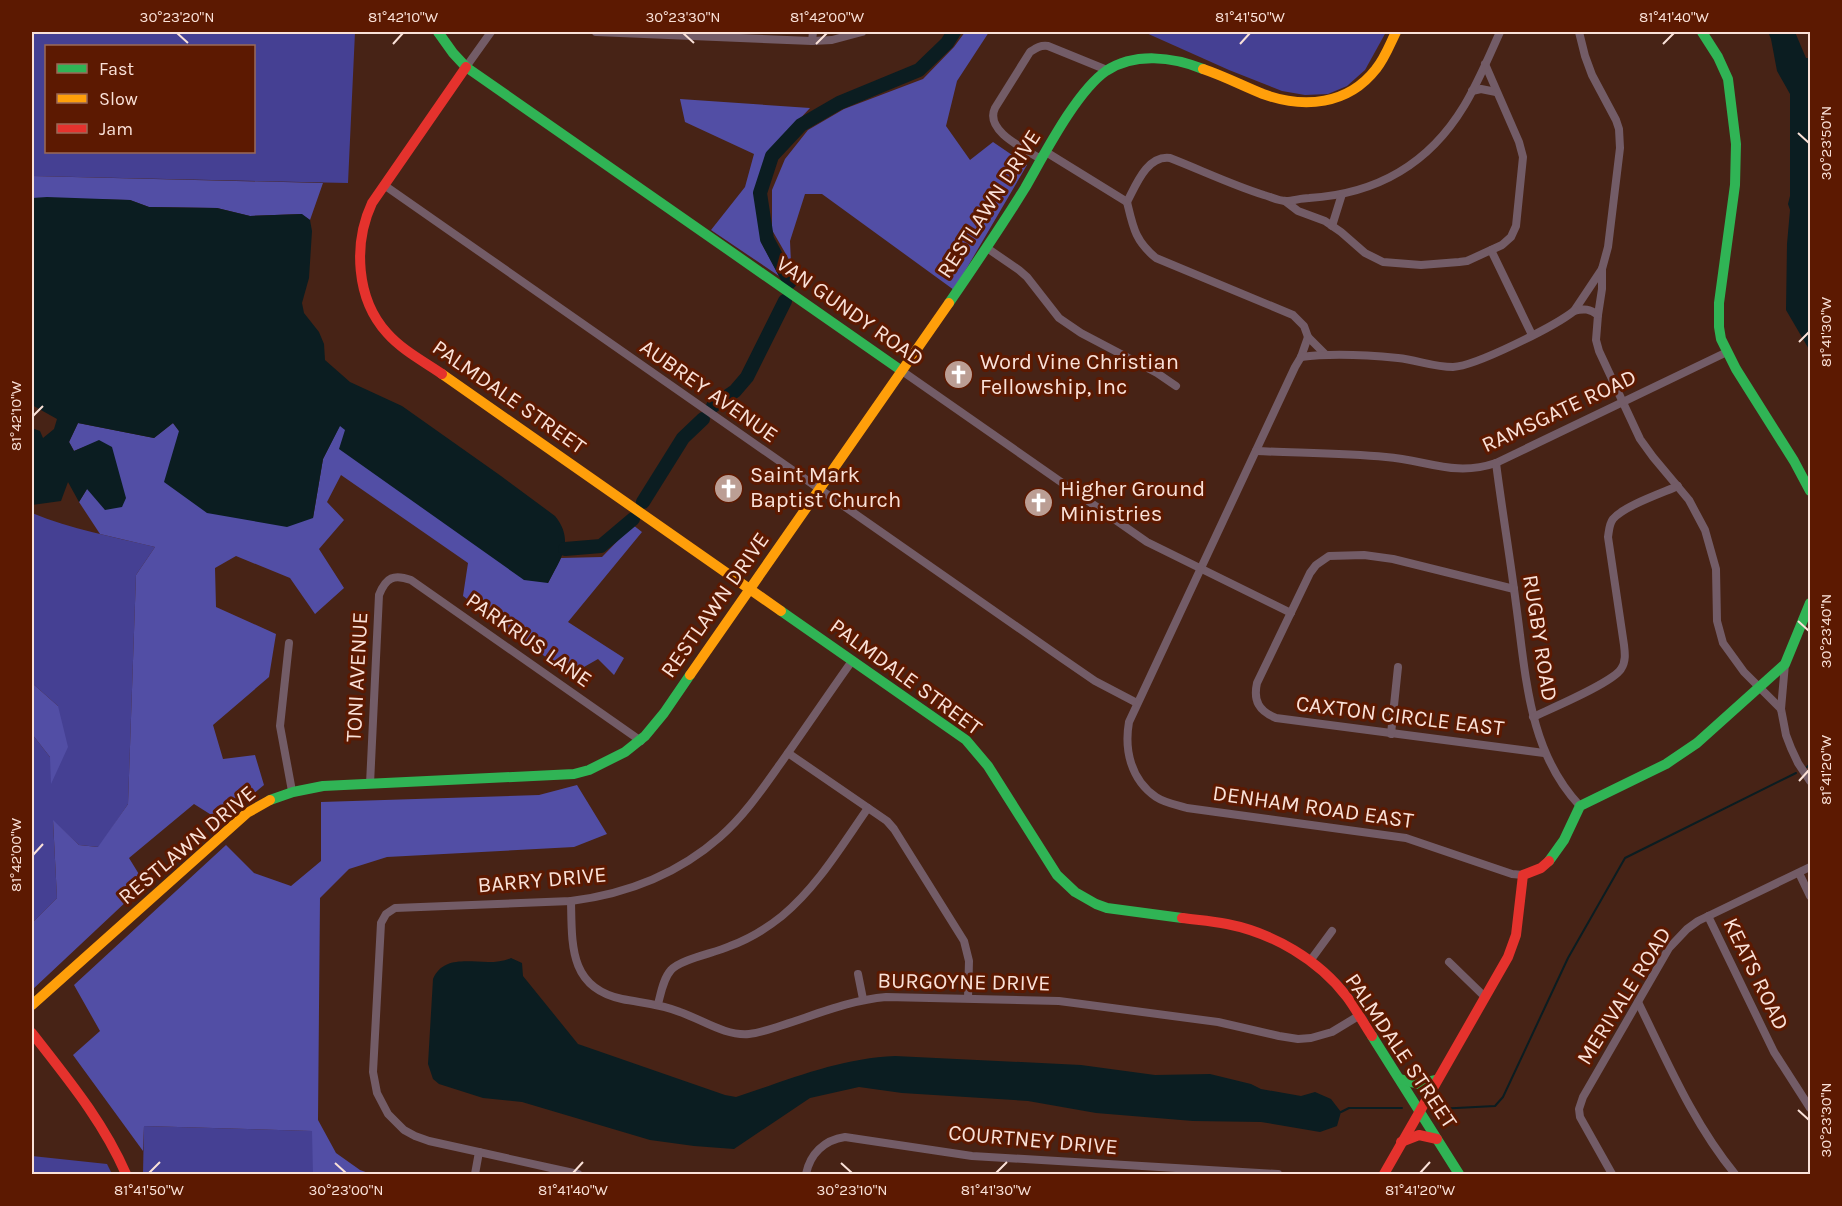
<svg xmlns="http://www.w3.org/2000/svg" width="1842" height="1206" font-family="Karla,sans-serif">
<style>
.green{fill:#454093;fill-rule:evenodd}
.forest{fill:#524ea5}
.water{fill:#0b1d21}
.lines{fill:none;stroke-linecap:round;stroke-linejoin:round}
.stream{stroke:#0b1d21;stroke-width:2}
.river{stroke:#0b1d21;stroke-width:14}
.street{stroke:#735c67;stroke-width:8}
.fast{stroke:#30b455;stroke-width:10}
.slow{stroke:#ff9f0a;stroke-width:10}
.jam{stroke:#e5322d;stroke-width:10}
.ticks{fill:none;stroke:#fae1d8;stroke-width:2}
.labels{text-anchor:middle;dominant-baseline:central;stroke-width:6;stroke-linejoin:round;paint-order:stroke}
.street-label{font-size:22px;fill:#fae1d8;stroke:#5c1901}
.poi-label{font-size:22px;fill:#fae1d8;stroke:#5c1901;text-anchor:start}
.neatline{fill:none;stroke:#fae1d8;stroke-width:2}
.ticks-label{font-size:15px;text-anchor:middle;fill:#fae1d8}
</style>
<rect width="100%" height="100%" fill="#472316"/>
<!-- green -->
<g class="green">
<path d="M32,32H355L348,183L32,176ZM46,46H254V152H46Z"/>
<path d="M1144,32H1386L1365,70L1347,86L1328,94L1305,95L1282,91L1229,70Z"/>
<path d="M32,513C71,529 114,537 155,547L136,575L128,804L99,847L79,845L53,821L57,898L32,923V734L50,757L58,706L32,683Z"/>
<path d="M144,1126L313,1131V1174H143Z"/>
<path d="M32,1156L107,1164L112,1174H32Z"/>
</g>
<!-- forest -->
<g class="forest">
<path d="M965,32H989L957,81L946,126L970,160L993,142L1027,165L954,290L822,194H805L790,241L791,263L772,230V190L785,159L808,130L844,109L923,79L954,47Z"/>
<path d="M680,99L810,108L768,153L755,192L761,242L779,276L711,230L745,187L754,154L685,122Z"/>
<path d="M32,176L323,183L310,220L301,214L250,216L217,208L149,207L130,200L32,198Z"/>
<path d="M78,423L154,438L173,423L179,431L313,518L323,459L340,425L548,583L561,558L602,557L633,525L642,532L568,622L624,658L614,675L598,659L570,675L463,596L468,563L341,475L327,502L344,520L319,549L344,588L315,614L290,578L236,556L215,568L216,607L276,634L269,677L213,725L223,759L255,755L264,785L221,821L194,804L129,858L145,884L32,990V923L57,898L53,820L79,845L98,847L128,804L136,575L155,547L100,534L79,502L87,489L99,441L74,451L69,442Z"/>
<path d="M32,683L58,706L68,747L51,784L50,757L32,734Z"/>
<path d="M577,785L607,834L574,847L387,857L349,869L320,898L318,1120L336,1153L360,1170L371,1174H313L312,1131L144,1126L143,1151L73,1055L100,1031L74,985L226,845L254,873L291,886L321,861V802L539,795Z"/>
</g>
<!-- water -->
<g class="water">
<path d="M1768,32H1795L1806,58H1810V64L1808,65L1810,75V351L1786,310L1787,244L1790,210L1788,204L1790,196V94L1777,71L1771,39Z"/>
<path d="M47,197L130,200L149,207L217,208L250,216L302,214L310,220L312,231L309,278L302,303L304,313L319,332L324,344L325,360L350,382L402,406L501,476L555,516C575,541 561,558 548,583L524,580L339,449L345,430L340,426L323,459L313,518L287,527L207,513L164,482L179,431L173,423L154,438L78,423L69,442L74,451L99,440L112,447L126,498L122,507L105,510L87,489L79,502L68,482L61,501L32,505V428L40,431L43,438L54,429L57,419L32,405V198Z"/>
<path d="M511,958L522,963L523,976L578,1044L725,1095L736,1097C788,1080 840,1058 895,1056L1081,1065L1155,1075L1210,1074L1251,1084L1261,1089L1301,1096L1315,1092L1331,1099L1341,1112L1337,1126L1320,1132L1261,1122L1193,1121L1096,1113L1028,1101L902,1093L859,1087L810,1098L734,1149L694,1146L650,1140L522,1102L483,1098L439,1084L433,1079L428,1064L433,979C447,948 485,970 511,958Z"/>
</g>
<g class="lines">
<!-- stream -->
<g class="stream">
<path d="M1807,767L1810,764"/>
<path d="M1437,1109L1495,1106L1503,1097L1568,958L1625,858L1796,773"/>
<path d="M1341,1112L1349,1108H1402"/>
</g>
<!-- river -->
<g class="river">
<path d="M790,282L767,239L760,193L772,156L801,125L839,103L919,70L947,43L954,32"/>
<path d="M713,406L735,391L747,377L785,301"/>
<path d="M643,502L683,438L703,419"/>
<path d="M565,549L601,546L633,519"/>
</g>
<!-- street -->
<g class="street">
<path d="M596,32L812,41L832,40L862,32"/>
<path d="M1579,32L1585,56L1592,75L1616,120L1619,129L1620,148L1608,247L1602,269L1574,311C1584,308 1590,309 1598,315L1596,340L1599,351L1640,439L1653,457L1689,500L1705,530L1716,569L1717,621L1723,643L1744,672L1781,709L1786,735L1791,748L1798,763L1810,781"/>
<path d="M812,41L813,32"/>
<path d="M466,67L491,32"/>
<path d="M1472,91L1481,89L1496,92"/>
<path d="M1046,152L1127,202C1133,227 1135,241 1156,258L1293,315L1304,326L1308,337L1301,357L1295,367L1129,722C1124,750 1131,780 1156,797C1165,803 1177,805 1187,808L1406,838L1512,874L1523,875"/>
<path d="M1041,159C1025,149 984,131 995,108L1030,52C1036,48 1040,45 1048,46L1107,70"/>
<path d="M384,185L1063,659L1095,681L1137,703"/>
<path d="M1285,201L1298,211L1325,221L1341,232L1365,253L1383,262L1421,265L1459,262L1467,261L1502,245L1511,237L1516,226L1523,157L1519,142L1485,64"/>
<path d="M1127,202C1136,185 1147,155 1170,158C1201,170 1232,185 1264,195C1271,197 1279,201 1286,201C1293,201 1301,198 1309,198C1376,194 1429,164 1464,106C1478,83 1489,56 1500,32"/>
<path d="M1332,226L1342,194"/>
<path d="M987,248L1019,270L1027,277L1059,318L1081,333L1157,373L1176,386"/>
<path d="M1491,250L1532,335"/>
<path d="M1598,315L1602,289V269"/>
<path d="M1308,337L1325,354"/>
<path d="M1301,357C1331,353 1368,355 1398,358C1417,360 1434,367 1453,367C1476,366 1555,326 1574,311"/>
<path d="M902,371L1147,542L1291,613"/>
<path d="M1256,451C1299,453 1343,453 1386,457C1427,460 1454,477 1496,463L1727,352"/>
<path d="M1496,463C1502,510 1510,557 1516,604C1526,675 1528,751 1580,806"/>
<path d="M1514,589L1393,559L1364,555L1329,556L1316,565L1310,573L1257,683C1253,701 1259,711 1276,718L1544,753"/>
<path d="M289,643L280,726L292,791"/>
<path d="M1781,709L1785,664"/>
<path d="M1533,717C1552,708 1612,683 1621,669C1626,662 1625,653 1624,645L1608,537C1609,531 1609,524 1613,519C1624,506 1662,493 1678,486"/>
<path d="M1391,734L1398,667"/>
<path d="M788,753L887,821L894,829L964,941L969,961L968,998"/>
<path d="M370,784L379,595C386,577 394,574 411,580L641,741"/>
<path d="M1799,873L1810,896"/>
<path d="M571,901C572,945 569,988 622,999C642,1003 661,1004 680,1012C703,1020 725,1036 749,1034C760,1033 770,1029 780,1026C815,1015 850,1000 886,997L1059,1001L1218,1022L1279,1036L1298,1039L1311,1038L1332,1032L1360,1015"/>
<path d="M1708,916L1774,1052L1810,1108"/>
<path d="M1310,961L1332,931"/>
<path d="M1449,962L1485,997"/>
<path d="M858,974L863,999"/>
<path d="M1638,1002C1667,1061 1693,1123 1735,1174"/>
<path d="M658,1004C661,993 663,979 671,970C681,959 715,953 730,946C749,939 767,928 782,916C818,886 842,845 868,808"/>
<path d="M475,1174L479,1152"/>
<path d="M578,1174L429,1141L415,1136L404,1130L388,1114L377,1093L373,1072L381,923L386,914L395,908L571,901C626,894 678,874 720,837C743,817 761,791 778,767C803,732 827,696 852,661"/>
<path d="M806,1174C810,1154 824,1140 845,1137L972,1156L1278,1174"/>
<path d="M1612,1174L1580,1117L1579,1109L1583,1097L1669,948L1687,929L1698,921L1810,867"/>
</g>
<!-- fast -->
<g class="fast">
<path d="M438,32L453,53L466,67L902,371"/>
<path d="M1702,32L1718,57L1728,79L1736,144L1735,185L1719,303V327L1721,339L1736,369L1794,461L1810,491"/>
<path d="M949,303C975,265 1001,227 1025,188C1044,155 1076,92 1106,71C1135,52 1173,57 1203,69"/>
<path d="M781,611L966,740L988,766L1057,875L1075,892L1096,904L1107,908L1182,918"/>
<path d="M270,800L293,792L323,786L574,774L589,770L625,752L645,736L664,713L690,675"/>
<path d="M1549,861L1564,840L1580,806L1666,764L1697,743L1785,664L1810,603"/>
<path d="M1372,1036L1459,1174"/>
<path d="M1400,1079L1418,1084L1436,1080"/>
</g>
<!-- slow -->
<g class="slow">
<path d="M1203,69C1224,76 1243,86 1263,94C1304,109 1348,105 1376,69C1385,58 1390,44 1396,32"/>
<path d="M442,374L781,611"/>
<path d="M690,675L949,303"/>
<path d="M32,1005L247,813L270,800"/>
</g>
<!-- jam -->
<g class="jam">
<path d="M442,374C423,361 402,350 387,333C356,299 353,244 372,203L466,67"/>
<path d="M1182,918C1197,920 1212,921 1227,924C1273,933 1319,960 1347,997C1356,1009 1364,1024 1372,1036"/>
<path d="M32,1033C67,1078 103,1121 126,1174"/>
<path d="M1401,1142L1419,1135L1437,1139"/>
<path d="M1384,1174L1508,957L1516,935L1523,875L1541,868L1549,861"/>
</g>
</g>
<!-- ticks -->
<path class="ticks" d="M177,33L188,43M683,33L694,43M393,44L403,33M816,44L827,33M1240,44L1250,33M1663,44L1674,33M1798,133L1809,143M1799,342L1809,332M33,416L43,406M1798,621L1809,631M1799,781L1809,770M33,855L43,844M1798,1110L1809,1120M335,1163L346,1173M841,1163L852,1173M149,1173L160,1162M573,1173L583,1162M996,1173L1007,1162M1420,1173L1430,1162"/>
<!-- icons -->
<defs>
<symbol id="church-disc" viewBox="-11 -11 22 22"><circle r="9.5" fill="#bb9e94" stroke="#5c1901"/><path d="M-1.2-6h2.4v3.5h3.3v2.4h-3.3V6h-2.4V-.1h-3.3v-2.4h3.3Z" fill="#fff"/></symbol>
</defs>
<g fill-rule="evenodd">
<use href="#church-disc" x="942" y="358" width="33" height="33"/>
<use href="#church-disc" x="712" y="472" width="33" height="33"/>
<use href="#church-disc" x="1022" y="486" width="33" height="33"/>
</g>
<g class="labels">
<!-- street labels -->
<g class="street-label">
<text transform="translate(989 204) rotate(-57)">RESTLAWN DRIVE</text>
<text transform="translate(850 311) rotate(35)">VAN GUNDY ROAD</text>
<text transform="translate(709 391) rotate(35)">AUBREY AVENUE</text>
<text transform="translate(509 397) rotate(35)">PALMDALE STREET</text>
<text transform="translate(1559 411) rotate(-25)">RAMSGATE ROAD</text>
<text transform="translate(715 605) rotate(-55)">RESTLAWN DRIVE</text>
<text transform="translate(1540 638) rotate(81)">RUGBY ROAD</text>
<text transform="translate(529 640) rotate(35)">PARKRUS LANE</text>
<text transform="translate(357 677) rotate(-87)">TONI AVENUE</text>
<text transform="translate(906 677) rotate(36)">PALMDALE STREET</text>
<text transform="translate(1400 716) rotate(7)">CAXTON CIRCLE EAST</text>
<text transform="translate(1313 807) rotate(8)">DENHAM ROAD EAST</text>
<text transform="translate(187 845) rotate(-40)">RESTLAWN DRIVE</text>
<text transform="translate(542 880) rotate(-5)">BARRY DRIVE</text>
<text transform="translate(1756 974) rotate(64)">KEATS ROAD</text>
<text transform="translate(964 982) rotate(1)">BURGOYNE DRIVE</text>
<text transform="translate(1624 996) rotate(-58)">MERIVALE ROAD</text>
<text transform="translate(1401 1051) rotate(56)">PALMDALE STREET</text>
<text transform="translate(1033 1140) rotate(5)">COURTNEY DRIVE</text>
</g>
<!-- poi labels -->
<g class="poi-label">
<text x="980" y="362">Word Vine Christian<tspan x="980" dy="25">Fellowship, Inc</tspan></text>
<text x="750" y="475">Saint Mark<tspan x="750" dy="25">Baptist Church</tspan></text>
<text x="1060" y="489">Higher Ground<tspan x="1060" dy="25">Ministries</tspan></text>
</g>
</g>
<!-- border -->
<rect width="1842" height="1206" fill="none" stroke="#5c1901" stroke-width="66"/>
<!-- legend -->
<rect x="45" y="45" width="210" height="108" fill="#5c1901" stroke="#9b6957" stroke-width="1.5"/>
<rect x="57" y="64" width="30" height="9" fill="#30b455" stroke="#9b6957" stroke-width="1.5"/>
<text x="99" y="75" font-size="18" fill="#fae1d8">Fast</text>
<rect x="57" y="94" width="30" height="9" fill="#ff9f0a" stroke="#9b6957" stroke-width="1.5"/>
<text x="99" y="105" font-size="18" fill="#fae1d8">Slow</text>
<rect x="57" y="124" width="30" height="9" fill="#e5322d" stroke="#9b6957" stroke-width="1.5"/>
<text x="99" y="135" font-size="18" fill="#fae1d8">Jam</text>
<rect x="33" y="33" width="1776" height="1140" class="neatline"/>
<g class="ticks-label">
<text x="177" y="22">30°23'20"N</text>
<text x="403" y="22">81°42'10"W</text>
<text x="683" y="22">30°23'30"N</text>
<text x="827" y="22">81°42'00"W</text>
<text x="1250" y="22">81°41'50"W</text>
<text x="1674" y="22">81°41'40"W</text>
<text transform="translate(1826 143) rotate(-90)" y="5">30°23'50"N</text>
<text transform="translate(1826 332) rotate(-90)" y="5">81°41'30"W</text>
<text transform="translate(16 416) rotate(-90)" y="5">81°42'10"W</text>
<text transform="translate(1826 631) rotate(-90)" y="5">30°23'40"N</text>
<text transform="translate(1826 770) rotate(-90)" y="5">81°41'20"W</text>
<text transform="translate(16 855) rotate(-90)" y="5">81°42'00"W</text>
<text transform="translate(1826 1120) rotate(-90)" y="5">30°23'30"N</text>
<text x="149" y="1195">81°41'50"W</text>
<text x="346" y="1195">30°23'00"N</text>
<text x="573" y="1195">81°41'40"W</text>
<text x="852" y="1195">30°23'10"N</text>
<text x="996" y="1195">81°41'30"W</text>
<text x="1420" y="1195">81°41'20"W</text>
</g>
</svg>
